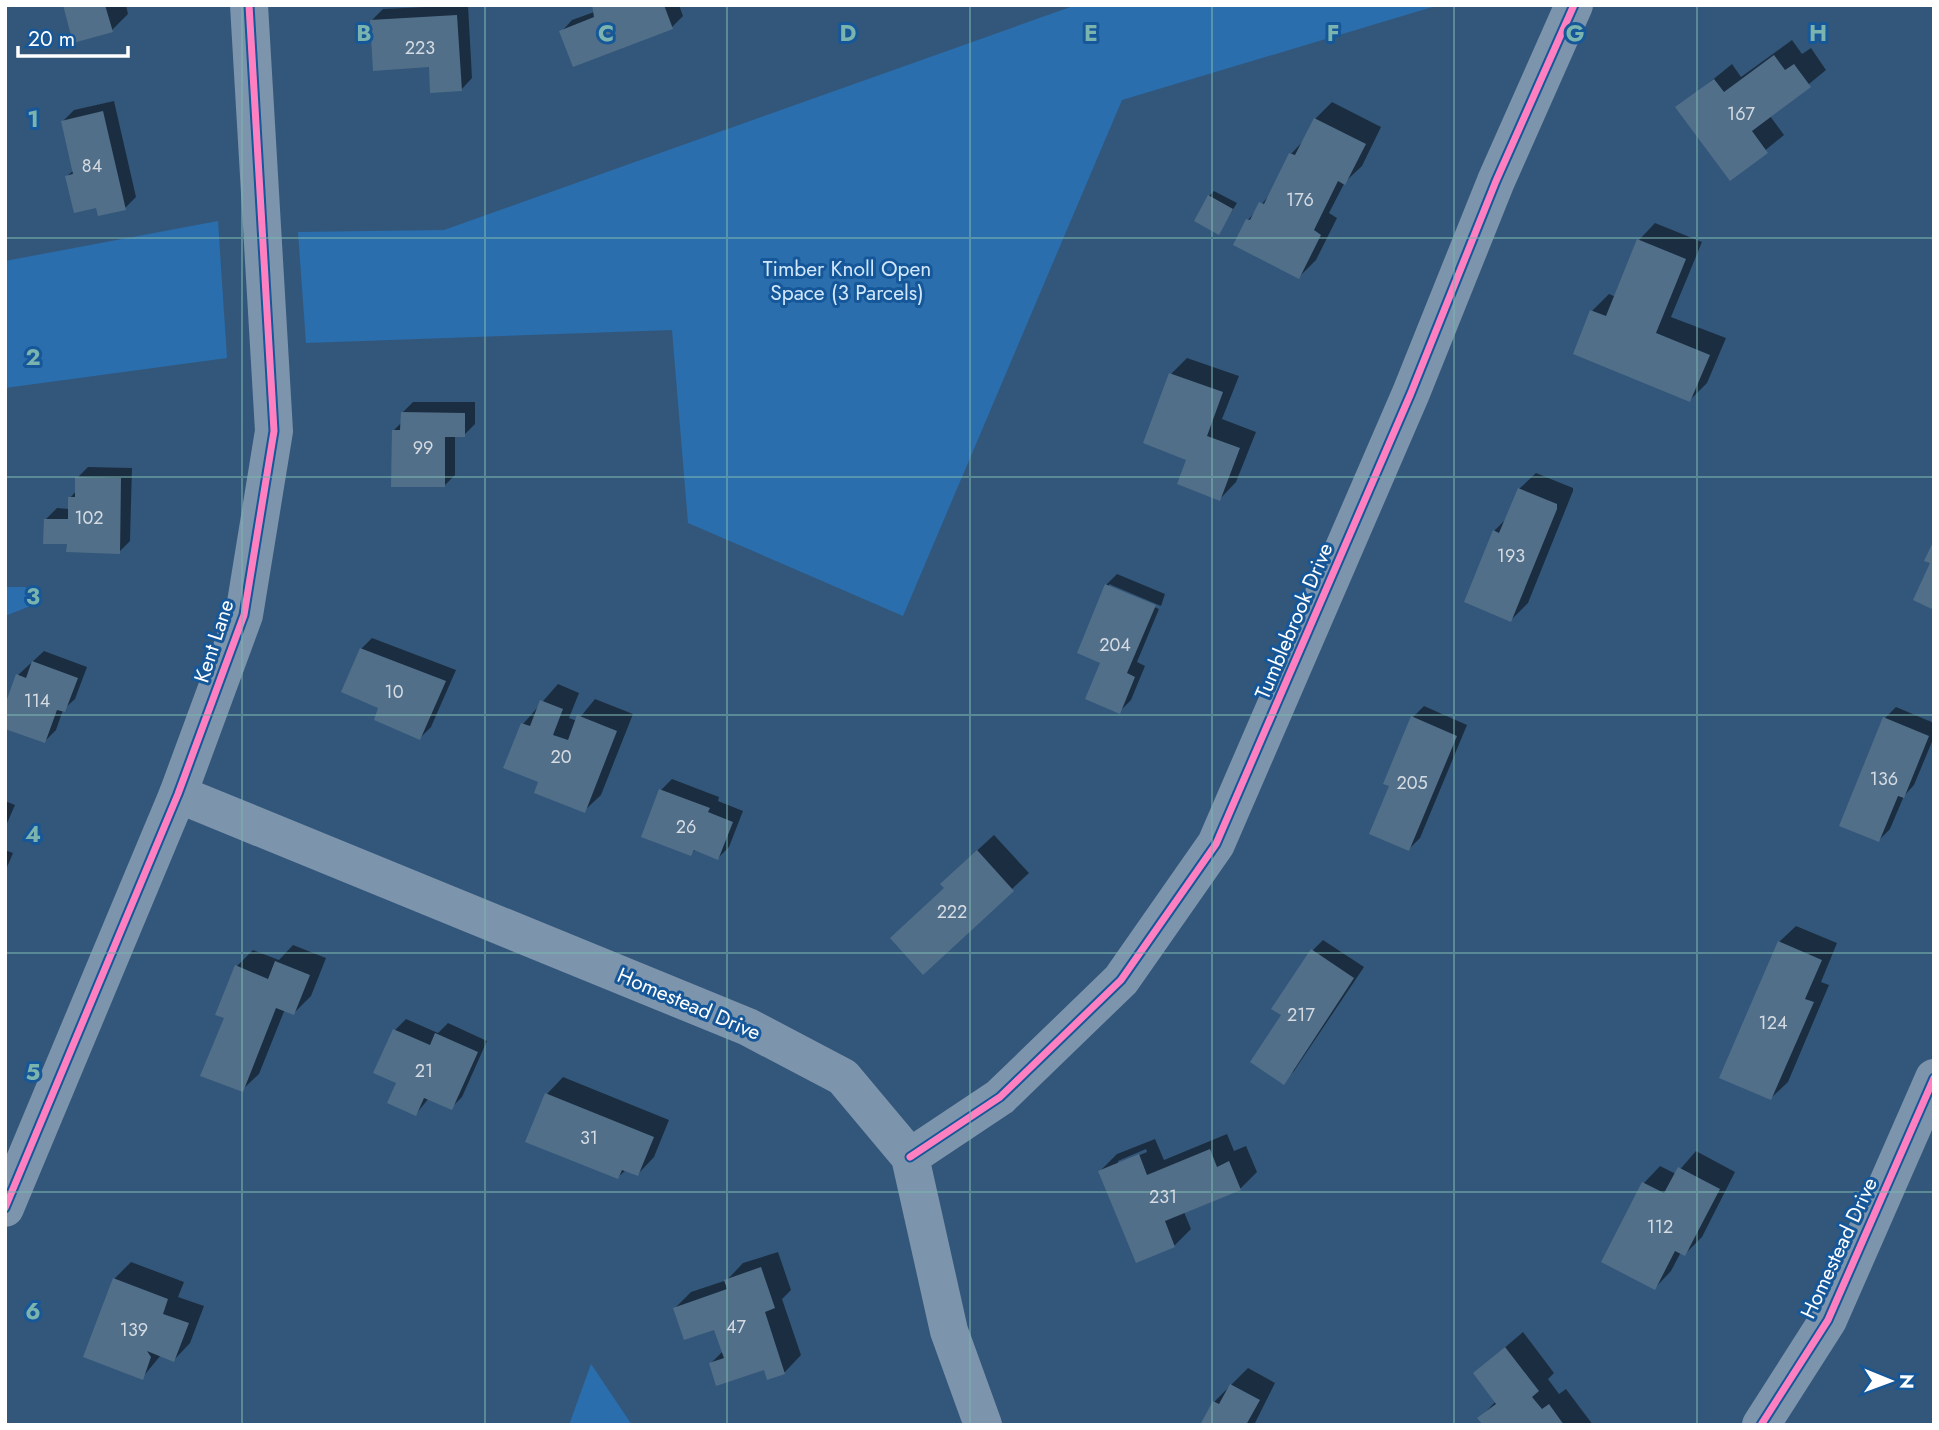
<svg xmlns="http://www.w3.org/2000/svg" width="1939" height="1430" font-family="Jost,sans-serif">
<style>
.green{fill:#2a6eae}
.shadow{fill:#0007;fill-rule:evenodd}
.building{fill:#526f8a}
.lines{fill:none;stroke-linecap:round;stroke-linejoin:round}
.street{stroke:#7d94ad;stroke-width:38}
.cycleway-casing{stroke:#155798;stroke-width:11}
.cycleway{stroke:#ff80c0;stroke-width:7}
.grid{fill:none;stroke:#7bb4af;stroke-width:2;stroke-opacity:0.55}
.labels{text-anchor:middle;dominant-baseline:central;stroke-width:6;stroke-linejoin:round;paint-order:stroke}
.number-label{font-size:18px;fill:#d4dbe2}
.park-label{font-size:21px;fill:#d0e7fc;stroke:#155798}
.street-label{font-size:21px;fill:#fff;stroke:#155798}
.grid-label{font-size:23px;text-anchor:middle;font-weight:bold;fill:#7bb4af;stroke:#155798;stroke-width:6;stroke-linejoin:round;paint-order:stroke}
</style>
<rect width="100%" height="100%" fill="#33577a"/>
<!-- green -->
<g class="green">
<path d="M1076,5H1439L1122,100L903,616L688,523L672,330L306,343L298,232L444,230Z"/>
<path d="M218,221L227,358L5,388V261Z"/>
<path d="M5,587H25L36,593L33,605L5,616Z"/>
<path d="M591,1364L632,1425H569Z"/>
</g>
<!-- shadow -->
<g class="shadow">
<path d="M64,5H126L128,14L112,30Z"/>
<path d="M468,5L472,78L461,90L372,20L383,9Z"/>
<path d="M594,5H679L683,16L672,27L561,32L572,20L594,12Z"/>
<path d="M1792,40L1802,54L1811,48L1826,70L1770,116L1784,135L1730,179L1678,108L1732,64L1741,77Z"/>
<path d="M114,101L136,197L125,208L67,176L74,170L63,121L74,110Z"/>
<path d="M1332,102L1381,127L1362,166L1345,182L1329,213L1337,218L1316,260L1299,277L1248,220L1272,192L1291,154L1305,139L1315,119Z"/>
<path d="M1214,191L1237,203L1219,232L1209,196Z"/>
<path d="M1655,223L1702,242L1671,317L1726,338L1707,383L1690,400L1592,311L1609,294L1616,297L1639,240Z"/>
<path d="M1187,358L1239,376L1222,419L1256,432L1236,482L1220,499L1188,459L1171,374Z"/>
<path d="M413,402H475V424L464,435H455V475L444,486L393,431L402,422V413Z"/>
<path d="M88,467L132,468L130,541L119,552L69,542L46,519L57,508L69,509L70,498L76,491L77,478Z"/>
<path d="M1536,473L1573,488V491L1528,603L1511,620L1494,531L1508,517L1519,489Z"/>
<path d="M1117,574L1165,594L1161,606L1109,584V588L1159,609L1137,662L1145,666L1131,700L1120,711L1103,662L1106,585Z"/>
<path d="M372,638L456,670L431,727L420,738L381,707L361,649Z"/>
<path d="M44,651L87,667L75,699L63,710L56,730L45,741L18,675Z"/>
<path d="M558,684L579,693L569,718L577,721L595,699L633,714L601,795L584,811L540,781L523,724Z"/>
<path d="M1424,706L1467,725L1420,838L1409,849L1391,786L1413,717Z"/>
<path d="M1896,707L1934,723V737L1914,785L1904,796L1890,829L1879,840L1885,718Z"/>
<path d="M672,779L719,797L718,801L743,811L729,847L718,858L696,849L691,854L661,790Z"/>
<path d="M5,801L15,805L5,828Z"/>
<path d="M994,835L1029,873L1012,889L946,888L959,867Z"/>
<path d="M5,850L13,853L5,872Z"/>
<path d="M1796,926L1837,943L1821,982L1829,985L1788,1082L1771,1098L1779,942Z"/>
<path d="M1323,940L1364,967L1294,1071L1283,1082V1015L1312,951Z"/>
<path d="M293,945L326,958L311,996L294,1013L285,1009L259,1074L242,1090L226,1017L237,966L253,950L279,960Z"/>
<path d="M406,1019L438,1033L448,1023L487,1041L462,1097L451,1108L429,1098L416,1114L398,1082L375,1072L395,1030Z"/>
<path d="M563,1077L669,1120L654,1157L638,1174L626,1170L618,1177L528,1141L547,1094Z"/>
<path d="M1227,1134L1234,1151L1246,1146L1257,1172L1240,1189L1184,1212L1191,1229L1174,1246L1100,1171L1117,1154L1155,1139L1164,1160ZM1146,1149L1147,1152L1118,1164V1161Z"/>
<path d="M1696,1151L1735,1172L1702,1237L1685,1254L1681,1252L1671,1271L1655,1288L1644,1183L1660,1166L1676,1174Z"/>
<path d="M778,1252L791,1290L782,1299L801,1355L785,1372L768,1377L765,1367L711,1363L723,1351L715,1328L675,1308L691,1292L727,1280L743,1263Z"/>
<path d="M131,1262L184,1282L178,1297L204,1306L190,1343L174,1360L161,1355L142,1378L114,1279Z"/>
<path d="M1523,1332L1554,1373L1548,1379L1559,1394L1566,1389L1593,1425H1485L1480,1418L1496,1401L1475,1373Z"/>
<path d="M1248,1368L1275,1383L1254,1425H1202L1214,1402Z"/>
</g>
<!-- building -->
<g class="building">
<path d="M63,5H105L113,32L73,43Z"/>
<path d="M592,5H664L673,29L573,67L559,31L594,17Z"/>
<path d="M457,15L462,91L430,93L429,67L373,71L370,20Z"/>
<path d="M1774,55L1785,70L1794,64L1811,87L1752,131L1768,153L1730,181L1675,107L1714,79L1724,92Z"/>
<path d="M103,111L126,210L98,216L96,208L74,213L65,176L73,174L61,121Z"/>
<path d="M1314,118L1366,144L1345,185L1338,181L1314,230L1321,235L1299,279L1233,245L1246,219L1250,220L1259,202L1264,204L1289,153L1295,155Z"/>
<path d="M1208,195L1233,209L1219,235L1194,221Z"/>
<path d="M1637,239L1686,259L1656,333L1710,355L1690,402L1573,354L1590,310L1606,316Z"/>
<path d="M1169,373L1223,392L1207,436L1240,448L1220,501L1177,484L1186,460L1143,443Z"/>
<path d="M401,412L465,413V437H445V487H391L392,430H400Z"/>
<path d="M75,477L121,478L120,554L66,552L67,544H43L44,519H68V497H75Z"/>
<path d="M1518,488L1557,504V509L1511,622L1464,602L1493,530L1499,533Z"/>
<path d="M1934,540V610L1913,600L1930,563L1924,561Z"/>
<path d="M1105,584L1156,605L1127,673L1135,677L1120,714L1085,699L1100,663L1077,653Z"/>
<path d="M360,648L446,681L420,740L374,720L378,708L341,692Z"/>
<path d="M32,661L78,678L65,712L57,710L45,743L5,729V705L16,674L26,678Z"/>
<path d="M540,700L563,709L553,735L568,740L577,715L617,731L585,813L534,793L538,782L503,768L521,723L530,726Z"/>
<path d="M1411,716L1457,736L1409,851L1369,834L1389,786L1383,784Z"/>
<path d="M1883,717L1929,736L1904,798L1898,796L1879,842L1839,826Z"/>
<path d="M659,789L710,808L708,812L733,822L718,860L694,850L691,856L641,837Z"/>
<path d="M977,850L1014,891L923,975L890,938L944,888L940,884Z"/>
<path d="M1778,941L1822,960L1805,999L1814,1002L1771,1100L1719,1078Z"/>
<path d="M1311,949L1354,978L1284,1085L1250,1062L1281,1015L1271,1009Z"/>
<path d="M275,961L310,975L294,1015L276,1008L243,1092L200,1076L224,1018L215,1015L235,965L268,979Z"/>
<path d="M393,1029L430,1045L435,1033L478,1052L452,1110L424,1098L416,1116L387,1103L396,1083L373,1073Z"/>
<path d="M545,1093L654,1137L638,1176L622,1170L618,1179L525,1142Z"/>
<path d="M1210,1149L1217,1167L1229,1161L1241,1190L1165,1221L1175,1247L1136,1263L1098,1171L1139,1154L1147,1175Z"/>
<path d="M1678,1167L1720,1189L1685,1256L1675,1251L1655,1290L1601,1262L1642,1182L1664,1193Z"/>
<path d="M761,1267L775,1308L765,1312L785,1374L767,1380L764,1370L716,1386L709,1363L724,1358L714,1330L684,1340L673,1308L727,1289L724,1280Z"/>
<path d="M113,1278L168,1299L163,1314L189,1323L174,1362L147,1351L151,1357L143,1380L83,1357Z"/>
<path d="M1505,1347L1539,1391L1532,1397L1542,1409L1549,1404L1564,1425H1483L1477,1418L1496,1404L1473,1373Z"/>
<path d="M1230,1384L1260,1400L1246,1425H1200L1213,1401L1219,1404Z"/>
</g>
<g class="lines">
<!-- street -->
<g class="street">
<path d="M178,794L748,1027L843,1077L910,1157L949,1331L983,1425"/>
<path d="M910,1157L1000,1097L1121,980L1216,844L1411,393L1496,181L1574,5"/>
<path d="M5,1208L178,794L244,615L274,431L249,5"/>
<path d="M1761,1425L1828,1320L1934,1078"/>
</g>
<defs>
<g id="cycleway">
<path d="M910,1157L1000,1097L1121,980L1216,844L1411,393L1496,181L1574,5"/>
<path d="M5,1208L178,794L244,615L274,431L249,5"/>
<path d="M1761,1425L1828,1320L1934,1078"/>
</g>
</defs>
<!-- cycleway casing -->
<use href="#cycleway" class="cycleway-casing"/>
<!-- cycleway -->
<use href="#cycleway" class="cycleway"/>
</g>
<!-- grid -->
<path class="grid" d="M242,5V1425M485,5V1425M727,5V1425M970,5V1425M1212,5V1425M1454,5V1425M1697,5V1425M5,238H1934M5,477H1934M5,715H1934M5,953H1934M5,1192H1934"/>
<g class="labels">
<!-- number labels -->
<g class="number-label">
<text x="420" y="48">223</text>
<text x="1741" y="114">167</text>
<text x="92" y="166">84</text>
<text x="1300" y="200">176</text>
<text x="423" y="448">99</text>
<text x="89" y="518">102</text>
<text x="1511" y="556">193</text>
<text x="1115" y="645">204</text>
<text x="394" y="692">10</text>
<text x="37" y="701">114</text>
<text x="561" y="757">20</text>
<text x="1884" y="779">136</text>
<text x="1412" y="783">205</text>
<text x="686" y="827">26</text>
<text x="952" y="912">222</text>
<text x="1301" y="1015">217</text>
<text x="1773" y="1023">124</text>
<text x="424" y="1071">21</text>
<text x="589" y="1138">31</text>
<text x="1163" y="1197">231</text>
<text x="1660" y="1227">112</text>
<text x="736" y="1327">47</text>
<text x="134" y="1330">139</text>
</g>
<!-- park labels -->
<g class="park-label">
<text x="847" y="269">Timber Knoll Open<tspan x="847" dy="24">Space (3 Parcels)</tspan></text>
</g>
<!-- street labels -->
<g class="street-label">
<text transform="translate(1294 621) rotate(-67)">Tumblebrook Drive</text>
<text transform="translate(214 641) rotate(-72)">Kent Lane</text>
<text transform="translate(689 1004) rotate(23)">Homestead Drive</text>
<text transform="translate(1839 1248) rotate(-65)">Homestead Drive</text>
</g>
</g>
<g class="grid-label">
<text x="364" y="41">B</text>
<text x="606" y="41">C</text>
<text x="848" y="41">D</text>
<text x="1091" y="41">E</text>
<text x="1333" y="41">F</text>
<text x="1575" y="41">G</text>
<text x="1818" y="41">H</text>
<text x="33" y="127">1</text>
<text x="33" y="365">2</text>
<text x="33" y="604">3</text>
<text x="33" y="842">4</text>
<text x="33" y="1080">5</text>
<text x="33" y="1319">6</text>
</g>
<!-- border -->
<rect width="1939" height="1430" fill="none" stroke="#ffffff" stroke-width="14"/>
<!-- north arrow -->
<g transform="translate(1890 1381) rotate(91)" stroke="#155798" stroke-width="5" paint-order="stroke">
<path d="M0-5L12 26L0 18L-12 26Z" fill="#ffffff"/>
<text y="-10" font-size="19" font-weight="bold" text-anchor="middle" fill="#ffffff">N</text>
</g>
<!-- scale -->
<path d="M18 46v10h110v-10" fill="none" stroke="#ffffff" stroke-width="3.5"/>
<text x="28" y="46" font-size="21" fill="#ffffff" stroke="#155798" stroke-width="5" paint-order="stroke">20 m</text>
</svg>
